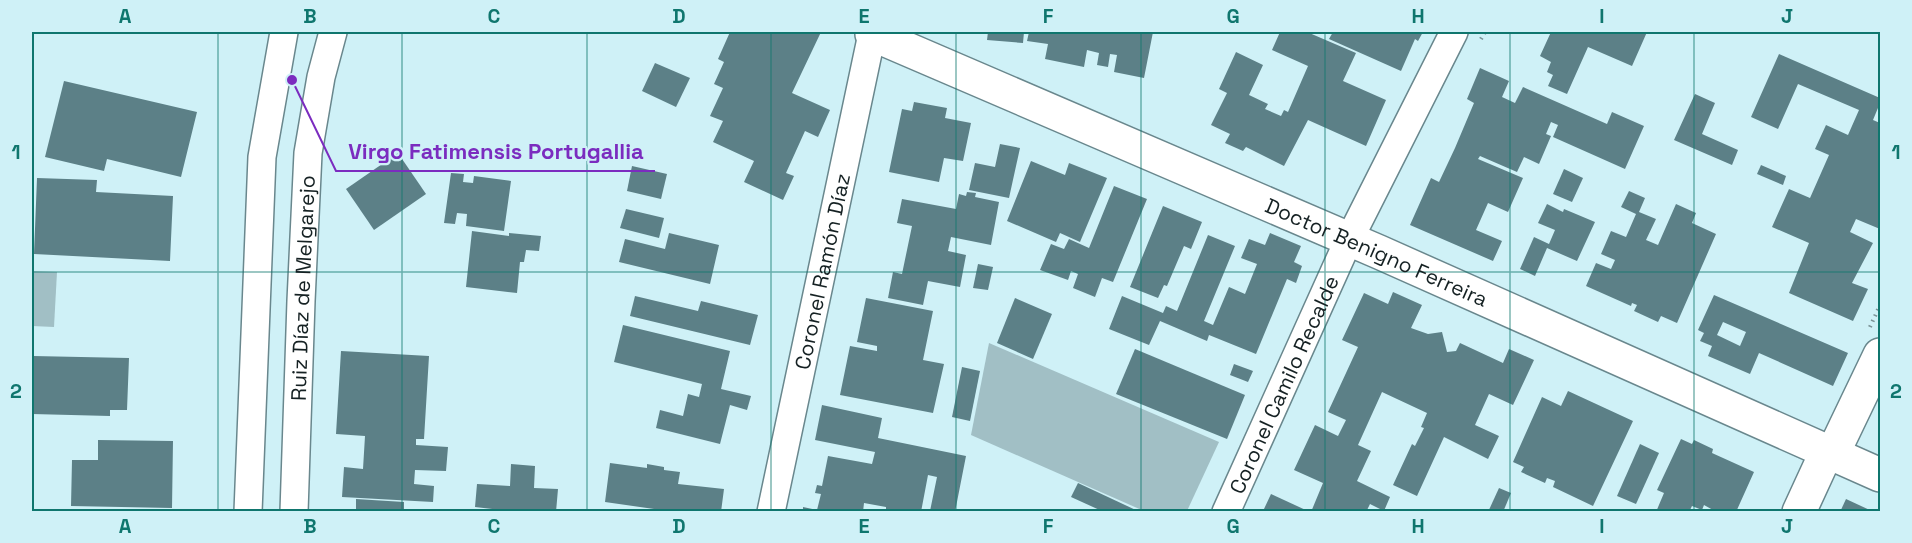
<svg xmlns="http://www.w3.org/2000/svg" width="1912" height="543" font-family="'Space Grotesk',sans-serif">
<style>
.green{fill:#a1bfc5}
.building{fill:#5c8087;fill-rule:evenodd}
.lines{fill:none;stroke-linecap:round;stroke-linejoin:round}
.minor-casing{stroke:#69878d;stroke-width:30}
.tertiary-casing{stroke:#69878d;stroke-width:36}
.path{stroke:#7a9296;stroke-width:4;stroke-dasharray:1.5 4.5;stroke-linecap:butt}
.minor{stroke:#fff;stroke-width:27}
.tertiary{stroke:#fff;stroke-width:33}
.grid{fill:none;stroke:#0f766e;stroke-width:1.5;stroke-opacity:0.55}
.labels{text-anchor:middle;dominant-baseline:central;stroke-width:4.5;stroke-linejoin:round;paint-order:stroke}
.street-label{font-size:21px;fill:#152123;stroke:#cff1f7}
.leader{fill:none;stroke:#7b2cbf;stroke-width:2}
.callout-dot{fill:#7b2cbf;stroke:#cff1f7;stroke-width:2}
.callout-label{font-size:22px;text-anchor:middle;font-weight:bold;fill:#7b2cbf;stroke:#cff1f7;stroke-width:4.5;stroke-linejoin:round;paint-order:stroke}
.neatline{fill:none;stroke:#0f766e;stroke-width:2}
.grid-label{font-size:20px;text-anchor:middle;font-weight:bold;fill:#0f766e}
</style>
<rect width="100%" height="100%" fill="#cff1f7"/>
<!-- green -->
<g class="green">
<path d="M32,271L57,272L54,327L32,326Z"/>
<path d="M989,343L1219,442L1187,511H1144L971,435Z"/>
</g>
<!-- building -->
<g class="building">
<path d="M730,32H821L792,93L830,110L818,137L805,131L786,173L794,176L783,200L744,182L754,161L713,142L723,121L710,116L723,88L714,84L724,62L718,59Z"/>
<path d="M988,32H1024L1023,43L987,40Z"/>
<path d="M1029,32H1153L1144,78L1114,72L1117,55L1110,54L1108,67L1097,65L1099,53L1087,50L1084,67L1045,59L1048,44L1027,41Z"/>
<path d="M1280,32H1307L1356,53L1343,81L1386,100L1366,146L1308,120L1284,166L1246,147L1243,151L1225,143L1230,134L1211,125L1227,93L1219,89L1236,52L1263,65L1249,95L1268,104L1265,109L1281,116L1284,110L1288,112L1308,66L1272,50Z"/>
<path d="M1333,32H1423L1418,41L1415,39L1401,71L1329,39Z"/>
<path d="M1551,32H1647L1632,66L1588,47L1567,94L1548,86L1553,75L1547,72L1551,62L1540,56Z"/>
<path d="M1779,54L1880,98V103L1873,120L1880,123V229L1856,219L1850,232L1873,243L1852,283L1868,289L1853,321L1789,293L1809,243L1772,227L1789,189L1810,198L1829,155L1815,149L1826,125L1848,135L1859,110L1798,84L1778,129L1751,117Z"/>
<path d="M655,63L690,78L676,107L642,91Z"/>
<path d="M1480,68L1509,81L1502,97L1515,103L1523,87L1607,124L1612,112L1644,126L1625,169L1553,137L1558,125L1551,122L1546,134L1551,136L1539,164L1524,157L1517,172L1480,156L1478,159L1523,178L1508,212L1488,203L1476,230L1502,241L1493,261L1410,225L1431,178L1439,182L1455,148L1474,103L1467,99Z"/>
<path d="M64,81L197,112L181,177L107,159L104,171L45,157Z"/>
<path d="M1695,94L1715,103L1702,134L1738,150L1732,165L1674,140Z"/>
<path d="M914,102L947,108L945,118L971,123L963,161L944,158L939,182L889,172L902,109L912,111Z"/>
<path d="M1000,144L1020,148L1009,198L969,190L975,163L995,167Z"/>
<path d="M398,153L426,194L374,230L346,189Z"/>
<path d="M1031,161L1065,175L1069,163L1107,178L1080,242L1060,233L1056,242L1007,221Z"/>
<path d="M1761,165L1786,176L1783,185L1757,174Z"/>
<path d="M632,166L667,174L661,199L627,191Z"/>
<path d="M1564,169L1583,178L1572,202L1553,194Z"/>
<path d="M451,173L464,174L463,182L473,183L474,176L511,181L504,231L466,226L467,214L457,213L455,224L444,223Z"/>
<path d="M37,178L97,180L96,192L173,196L170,261L34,254Z"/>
<path d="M1114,186L1147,199L1113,282L1102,278L1095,297L1073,288L1078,274L1071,271L1068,280L1040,270L1051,244L1064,249L1069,239L1089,248Z"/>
<path d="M1629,191L1645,198L1639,212L1656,219L1646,240L1658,245L1676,204L1696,213L1692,223L1716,234L1677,323L1661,316L1658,322L1634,311L1637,305L1632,303L1631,306L1586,286L1596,263L1611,269L1615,260L1601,254L1611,231L1626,237L1636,214L1621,207Z"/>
<path d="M967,192L976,193L975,197L999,202L991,245L951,237L948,251L966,255L960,287L928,281L923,305L888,298L893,272L902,274L912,226L897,223L902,199L956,209L959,194L966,196Z"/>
<path d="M1547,204L1563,212L1564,209L1595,222L1577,261L1547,248L1535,276L1520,269L1534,237L1549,244L1555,230L1538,223Z"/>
<path d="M1163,206L1202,222L1191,249L1184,246L1167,286L1164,285L1158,298L1130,287Z"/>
<path d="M626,209L664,218L659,238L620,228Z"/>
<path d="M472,231L509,236V233L541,236L539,251L526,250L524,262H520L517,293L466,287Z"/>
<path d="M669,233L719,245L710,284L619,262L625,239L665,249Z"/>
<path d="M1270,233L1301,246L1294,262L1302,266L1296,283L1287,279L1256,354L1209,335L1207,341L1160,321L1149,345L1109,329L1122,296L1163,313L1166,306L1177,311L1208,235L1235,246L1204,321L1213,325L1229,287L1245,294L1257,264L1241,258L1249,239L1265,245Z"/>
<path d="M978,264L993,267L988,290L973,288Z"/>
<path d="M1393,292L1422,305L1411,328L1428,334L1442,332L1447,352L1456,351L1460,343L1503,363L1509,349L1534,360L1513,405L1489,394L1475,425L1499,436L1488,459L1444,437L1417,496L1393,485L1412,444L1415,446L1424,428L1421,427L1427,413L1382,392L1358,445L1371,451L1357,481L1390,497L1384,511L1370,504L1366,512H1311L1323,483L1294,470L1315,425L1338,436L1346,420L1328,412L1358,347L1342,340L1364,293L1388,304Z"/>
<path d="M1714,295L1848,353L1833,386L1759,353L1750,374L1708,356L1712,346L1700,341L1704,333L1698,330ZM1723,322L1746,332L1740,346L1717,335Z"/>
<path d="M635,296L698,311L701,301L758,315L750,345L630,316Z"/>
<path d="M866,298L933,311L923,360L944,364L933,413L840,395L850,346L877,351V346L857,342Z"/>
<path d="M1015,298L1052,314L1033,359L997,343Z"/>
<path d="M623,325L730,351L721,389L751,396L747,410L730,405L720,444L656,428L660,410L683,416L688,394L699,397L702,384L614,362Z"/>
<path d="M1135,349L1245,395L1227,439L1116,394Z"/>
<path d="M341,351L429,356L424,439H416V445L448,447L446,471L415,470L414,484L434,486L433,502L342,497L344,467L363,469L365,436L336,434Z"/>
<path d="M33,356L129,358L127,410H110V416L32,414Z"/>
<path d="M1234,364L1253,371L1248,382L1230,375Z"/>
<path d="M962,367L980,371L970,421L952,417Z"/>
<path d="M1568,391L1633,421L1593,506L1553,487L1555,481L1547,478L1545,483L1521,472L1524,467L1513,462L1542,397L1561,406Z"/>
<path d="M822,405L882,418L878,438L966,456L955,512L930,511L937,477L928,475L921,512H886V507L864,503L863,512H803V507L817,510L821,494L815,493L817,485L822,486L828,456L872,464L875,452L815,440Z"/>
<path d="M1681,439L1692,444L1694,440L1713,449L1712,453L1754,472L1736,512H1712L1713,510L1704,505L1702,510L1692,506L1689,512H1656L1664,493L1657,490Z"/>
<path d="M98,440L173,441L172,508L71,506L72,460H98Z"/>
<path d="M1640,444L1659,453L1636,504L1617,496Z"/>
<path d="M610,463L647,468V464L664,467V470L680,472L678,484L724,489L721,512H675L605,502Z"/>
<path d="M511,464L535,466L534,488L558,489L556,512H518L475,507L477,484L510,486Z"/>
<path d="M1078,483L1140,512H1104L1071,497Z"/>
<path d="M1499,488L1511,493L1503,512H1488Z"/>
<path d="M1271,494L1310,512H1270L1264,509Z"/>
<path d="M356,499L404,502V512H356Z"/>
<path d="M1846,499L1874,512H1840Z"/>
</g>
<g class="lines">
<defs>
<g id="minor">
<path d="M248,512L262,157L284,32"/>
<path id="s1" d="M294,512L301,301L308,153L321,77L333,32"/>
<path id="s2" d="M771,512L872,34"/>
<path id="s3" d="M1226,512L1345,248L1454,32"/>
</g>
<g id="tertiary">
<path id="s4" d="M873,32L872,34L1379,252L1880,475"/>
<path d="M1799,512L1822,462L1833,453L1880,355"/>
</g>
</defs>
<!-- minor casing -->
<use href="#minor" class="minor-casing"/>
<!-- tertiary casing -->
<use href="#tertiary" class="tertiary-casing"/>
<!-- path -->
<g class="path">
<path d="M1481,39L1485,32"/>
<path d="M1870,327L1880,305"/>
</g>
<!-- minor -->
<use href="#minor" class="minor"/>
<!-- tertiary -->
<use href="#tertiary" class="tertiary"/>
</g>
<!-- grid -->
<path class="grid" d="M218,32V512M402,32V512M587,32V512M771,32V512M956,32V512M1141,32V512M1325,32V512M1510,32V512M1694,32V512M32,272H1880"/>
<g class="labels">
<!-- street labels -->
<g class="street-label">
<text stroke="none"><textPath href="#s4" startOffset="552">Doctor Benigno Ferreira</textPath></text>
<text stroke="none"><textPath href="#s2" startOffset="246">Coronel Ramón Díaz</textPath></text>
<text stroke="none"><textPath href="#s1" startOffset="224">Ruiz Díaz de Melgarejo</textPath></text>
<text stroke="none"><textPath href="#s3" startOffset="140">Coronel Camilo Recalde</textPath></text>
</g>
</g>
<!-- callouts -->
<path class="leader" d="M292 80L336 171H655"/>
<circle class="callout-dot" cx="292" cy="80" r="6"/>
<g class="callout-label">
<text x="496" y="159">Virgo Fatimensis Portugallia</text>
</g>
<!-- border -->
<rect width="1912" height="543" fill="none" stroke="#cff1f7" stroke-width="66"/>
<rect x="33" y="33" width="1846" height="477" class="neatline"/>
<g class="grid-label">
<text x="125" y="23">A</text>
<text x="310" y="23">B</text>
<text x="494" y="23">C</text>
<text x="679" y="23">D</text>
<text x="864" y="23">E</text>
<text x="1048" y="23">F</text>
<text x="1233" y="23">G</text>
<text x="1418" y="23">H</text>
<text x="1602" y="23">I</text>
<text x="1787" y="23">J</text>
<text x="16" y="159">1</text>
<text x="1896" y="159">1</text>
<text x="16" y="398">2</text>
<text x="1896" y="398">2</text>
<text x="125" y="533">A</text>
<text x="310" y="533">B</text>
<text x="494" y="533">C</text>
<text x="679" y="533">D</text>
<text x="864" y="533">E</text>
<text x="1048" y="533">F</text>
<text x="1233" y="533">G</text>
<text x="1418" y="533">H</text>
<text x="1602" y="533">I</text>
<text x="1787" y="533">J</text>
</g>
</svg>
